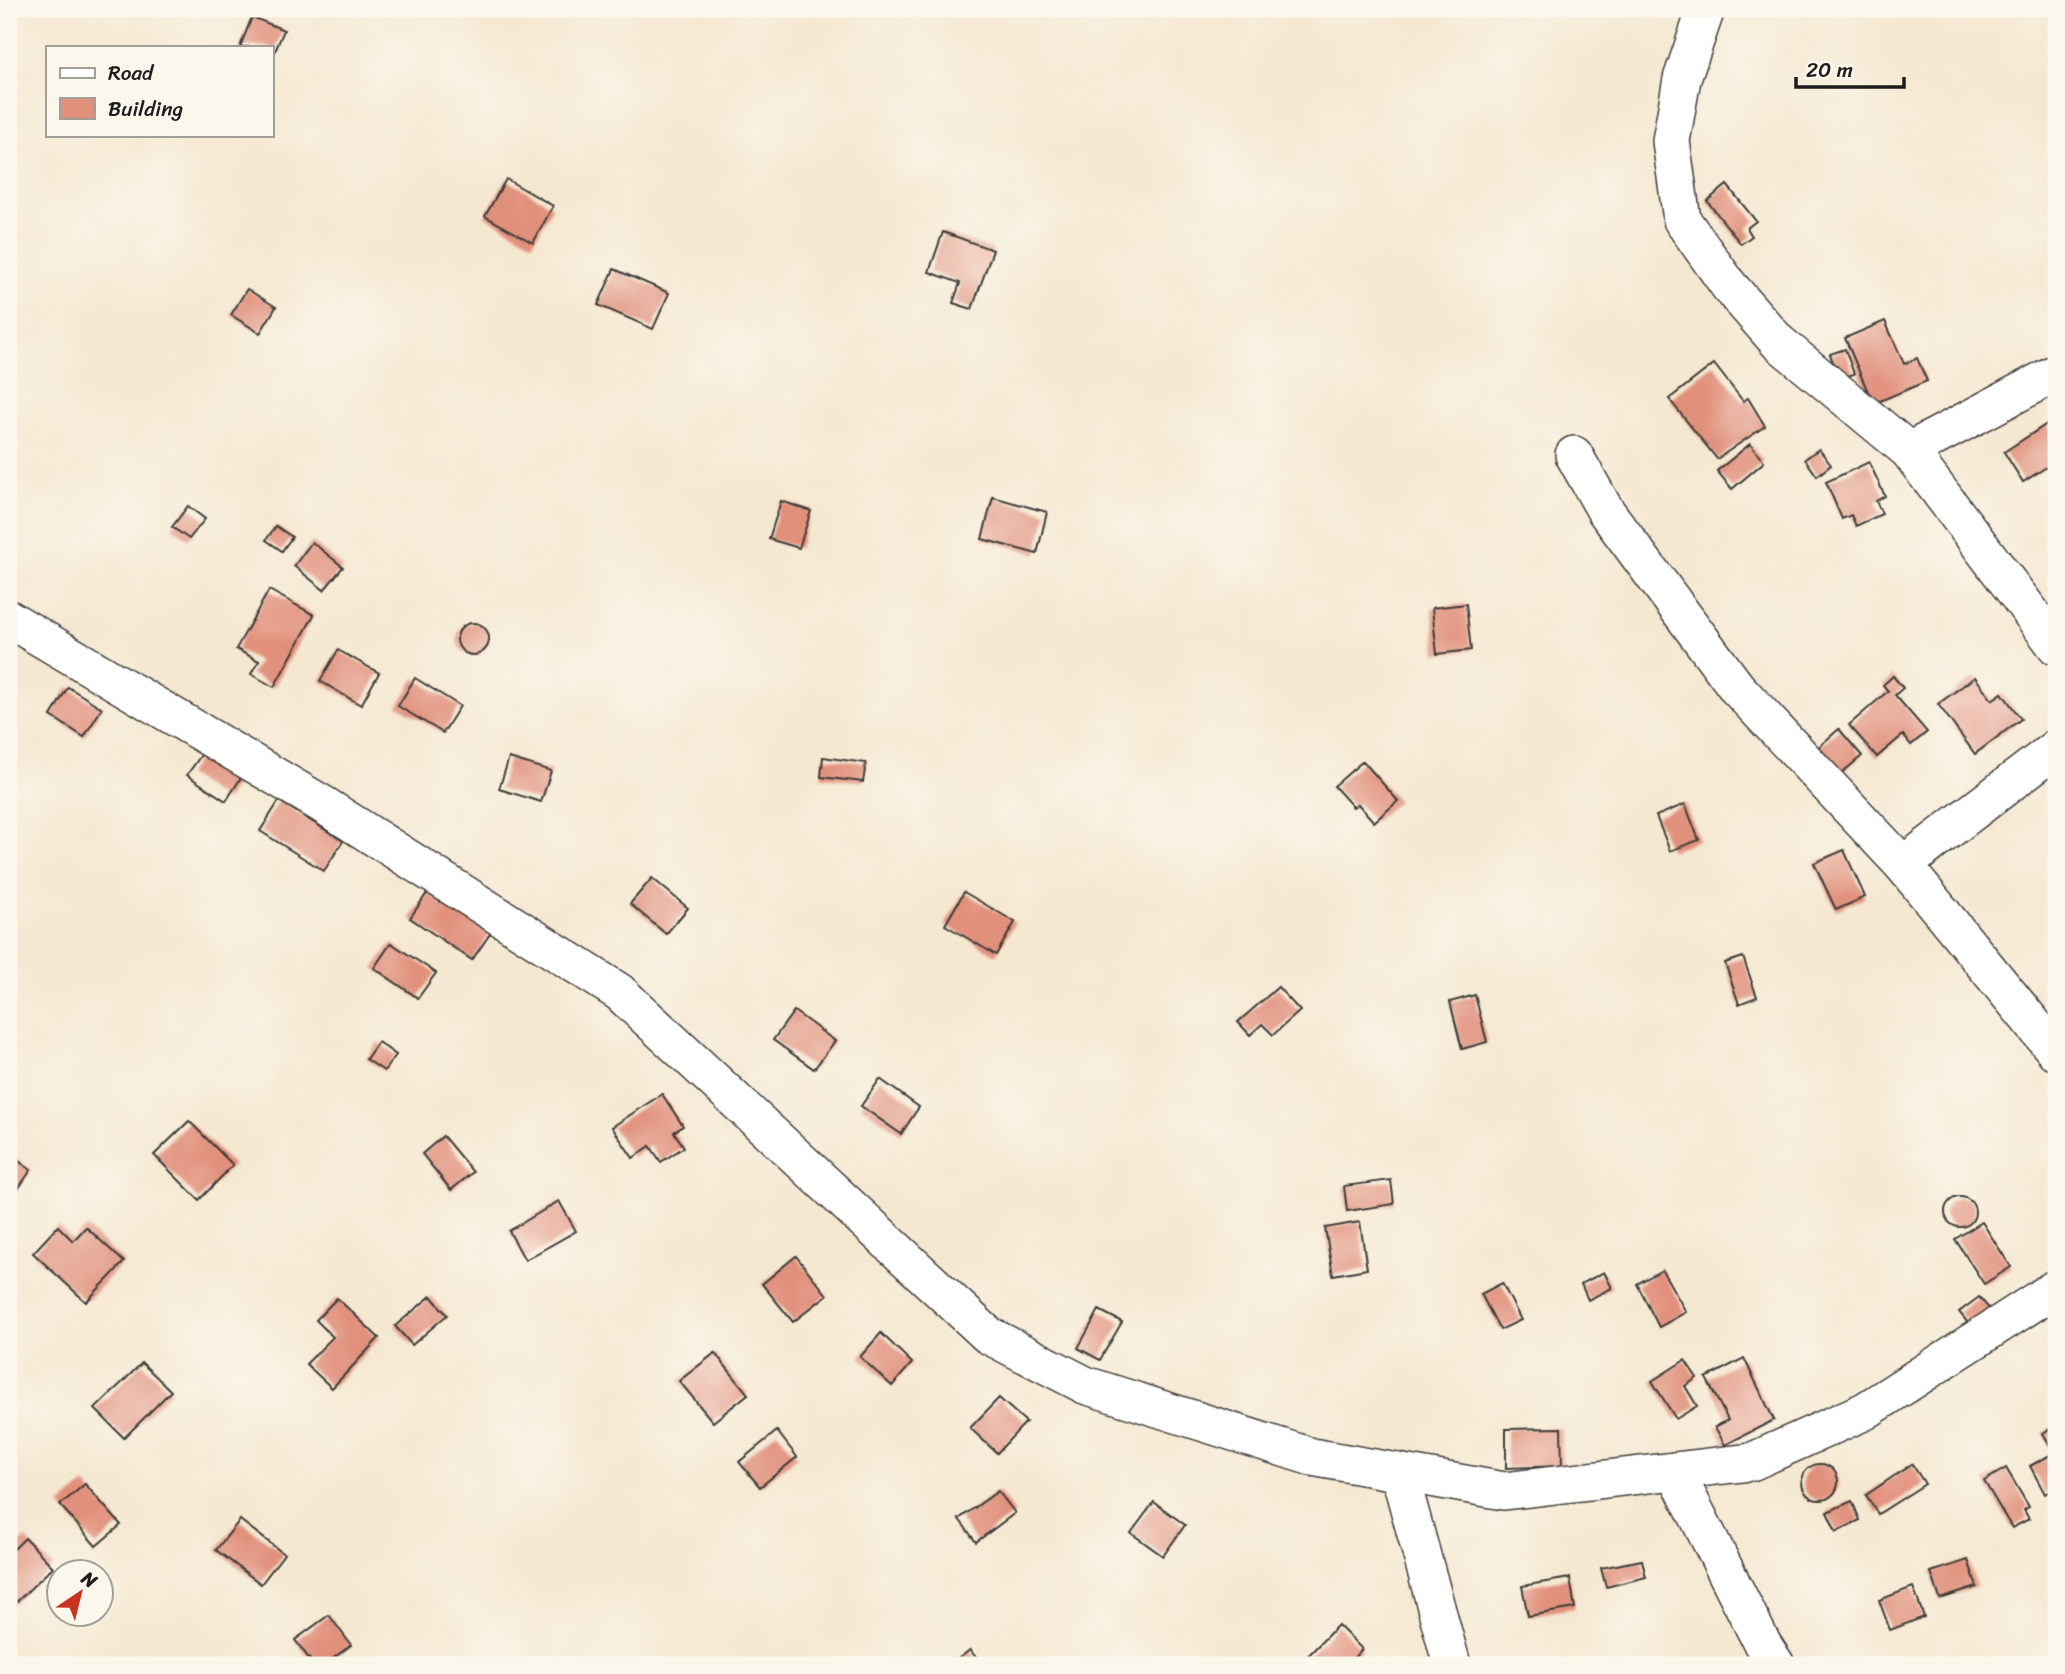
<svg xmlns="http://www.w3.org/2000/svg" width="2065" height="1674" font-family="Sriracha,sans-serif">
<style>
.building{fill:#e1907b}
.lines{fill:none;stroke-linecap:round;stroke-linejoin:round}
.minor-casing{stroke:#3d3b37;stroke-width:40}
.minor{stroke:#fff;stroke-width:37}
</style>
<rect width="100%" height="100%" fill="#fbf7ec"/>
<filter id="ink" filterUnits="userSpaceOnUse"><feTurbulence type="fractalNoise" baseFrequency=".0143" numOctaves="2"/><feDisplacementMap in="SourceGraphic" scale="14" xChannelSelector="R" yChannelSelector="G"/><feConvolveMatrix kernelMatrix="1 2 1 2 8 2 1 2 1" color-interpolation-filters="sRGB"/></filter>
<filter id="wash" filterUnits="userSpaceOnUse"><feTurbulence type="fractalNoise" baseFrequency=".00686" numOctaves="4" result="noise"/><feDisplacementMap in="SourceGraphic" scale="28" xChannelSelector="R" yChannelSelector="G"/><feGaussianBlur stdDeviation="1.57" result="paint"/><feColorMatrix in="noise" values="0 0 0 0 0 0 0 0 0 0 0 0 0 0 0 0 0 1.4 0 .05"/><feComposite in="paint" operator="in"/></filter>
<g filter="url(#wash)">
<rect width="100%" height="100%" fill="#f5e8d1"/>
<g id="blocks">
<!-- building -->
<g class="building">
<path d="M252,17L284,30L271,61V47H240Z"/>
<path d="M506,179L553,206L533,243L485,216Z"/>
<path d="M1727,185L1756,221L1747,228L1752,236L1741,244L1707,201Z"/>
<path d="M943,232L993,250L972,309L953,303L960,283L929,272Z"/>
<path d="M614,269L669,293L653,329L598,305Z"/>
<path d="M247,289L276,307L260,333L231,315Z"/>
<path d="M1885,321L1904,364L1917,358L1927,381L1873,404L1845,338Z"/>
<path d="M1845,349L1854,374L1839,379L1830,354Z"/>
<path d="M1714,364L1743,401L1748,398L1765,426L1717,459L1669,399Z"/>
<path d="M2047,424L2056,439V461L2023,482L2004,452Z"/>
<path d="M1750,444L1764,462L1732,489L1717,471Z"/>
<path d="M1819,449L1831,465L1817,476L1805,459Z"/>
<path d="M1869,462L1885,496L1876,501L1882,514L1856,526L1851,515L1842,519L1826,482Z"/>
<path d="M993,497L1047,512L1037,554L982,539Z"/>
<path d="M781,501L811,511L799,548L769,539Z"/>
<path d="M188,506L205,519L189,539L172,527Z"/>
<path d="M276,526L292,537L282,551L266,540Z"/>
<path d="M312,542L343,567L324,590L294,566Z"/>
<path d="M269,590L314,615L274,687L251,674L259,661L236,649Z"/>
<path d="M1466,604L1471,650L1437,654L1432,608Z"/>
<circle cx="473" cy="639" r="16"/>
<path d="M338,650L379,673L361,705L320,681Z"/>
<path d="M1893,676L1903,688L1895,695L1927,732L1911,745L1903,735L1877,757L1849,725L1888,691L1883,685Z"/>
<path d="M1975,677L1992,700L2002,693L2021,719L1975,754L1938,704Z"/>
<path d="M415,678L460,706L443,733L398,706Z"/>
<path d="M68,687L102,708L84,737L51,716Z"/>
<path d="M1839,729L1862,756L1838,776L1815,750Z"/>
<path d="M206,748L244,773L226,801L187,775Z"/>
<path d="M823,757L866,763L863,782L821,777Z"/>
<path d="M509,758L551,771L541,802L499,789Z"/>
<path d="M1363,761L1398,801L1374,822L1358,804L1353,807L1334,786Z"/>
<path d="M279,801L343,841L324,871L260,831Z"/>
<path d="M1685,804L1699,840L1670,851L1656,816Z"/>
<path d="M1844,850L1865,897L1836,910L1814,863Z"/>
<path d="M652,878L688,908L666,934L630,904Z"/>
<path d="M434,883L496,925L472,960L410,918Z"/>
<path d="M964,892L1015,922L996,955L945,925Z"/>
<path d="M391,943L436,973L418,998L374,968Z"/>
<path d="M1743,957L1757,997L1739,1004L1725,963Z"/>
<path d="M1278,987L1300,1011L1273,1035L1262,1024L1250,1035L1238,1022Z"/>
<path d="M1475,995L1487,1042L1462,1049L1450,1002Z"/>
<path d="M794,1011L835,1041L814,1069L773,1040Z"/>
<path d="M378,1042L396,1055L384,1071L366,1059Z"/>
<path d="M880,1079L919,1107L901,1134L861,1106Z"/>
<path d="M662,1094L683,1126L674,1132L684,1147L661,1162L650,1146L633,1158L612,1127Z"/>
<path d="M189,1121L233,1165L199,1200L154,1155Z"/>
<path d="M443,1136L473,1172L451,1190L422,1154Z"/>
<path d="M9,1154L31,1170L9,1202Z"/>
<path d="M1391,1180L1394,1204L1347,1211L1344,1186Z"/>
<circle cx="1960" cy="1212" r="15"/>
<path d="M559,1201L576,1231L525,1260L509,1231Z"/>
<path d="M1360,1222L1367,1269L1333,1275L1325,1228Z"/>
<path d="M1982,1222L2011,1267L1984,1284L1955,1239Z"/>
<path d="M58,1226L73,1241L86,1227L124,1262L86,1302L33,1253Z"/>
<path d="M796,1256L827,1295L793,1322L762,1284Z"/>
<path d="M1662,1270L1686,1312L1659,1327L1637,1284Z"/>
<path d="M1604,1272L1612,1288L1588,1300L1581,1284Z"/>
<path d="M1502,1283L1521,1320L1500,1330L1481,1294Z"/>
<path d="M431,1296L447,1315L412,1345L395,1326Z"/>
<path d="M1979,1297L1991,1311L1972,1328L1959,1312Z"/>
<path d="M337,1298L379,1338L332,1388L306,1364L333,1337L316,1320Z"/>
<path d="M1099,1310L1122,1322L1100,1360L1078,1348Z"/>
<path d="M881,1333L912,1363L892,1386L860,1357Z"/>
<path d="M715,1353L748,1394L713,1422L679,1381Z"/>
<path d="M1744,1358L1774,1420L1725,1445L1715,1427L1728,1420L1706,1378Z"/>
<path d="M1685,1360L1697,1378L1685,1386L1697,1406L1676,1419L1652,1381Z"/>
<path d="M142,1363L171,1391L124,1438L95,1409Z"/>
<path d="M999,1398L1026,1422L997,1453L970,1428Z"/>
<path d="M2056,1425V1488L2045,1494L2030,1466L2054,1453L2043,1433Z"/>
<path d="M1561,1428L1562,1466L1506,1468V1429Z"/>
<path d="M777,1431L797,1457L760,1487L739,1462Z"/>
<path d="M1912,1464L1925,1484L1878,1514L1866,1495Z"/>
<circle cx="1820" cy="1482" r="18"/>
<path d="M2006,1468L2029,1507L2024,1510L2029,1519L2012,1528L1984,1481Z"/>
<path d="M85,1484L121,1525L96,1546L60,1505Z"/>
<path d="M998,1491L1015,1513L976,1542L959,1519Z"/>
<path d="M1852,1501L1860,1520L1836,1532L1827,1512Z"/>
<path d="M1154,1502L1185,1525L1163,1556L1131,1533Z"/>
<path d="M240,1520L284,1554L261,1584L216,1550Z"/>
<path d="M25,1538L53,1567L10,1608L9,1554Z"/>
<path d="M1642,1560L1646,1577L1606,1587L1601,1568Z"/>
<path d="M1968,1560L1977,1587L1940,1599L1931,1572Z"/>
<path d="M1570,1578L1575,1608L1528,1616L1522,1586Z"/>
<path d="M1913,1587L1924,1617L1890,1630L1879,1600Z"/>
<path d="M329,1615L351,1645L324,1665H314L295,1640Z"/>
<path d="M1338,1625L1362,1649L1347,1665H1299Z"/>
<path d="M970,1650L982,1665H950Z"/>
</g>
</g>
</g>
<g filter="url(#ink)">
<use href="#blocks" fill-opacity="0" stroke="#3d3b37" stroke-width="2"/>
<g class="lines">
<defs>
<g id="minor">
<path d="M1706,9L1682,79L1671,141L1682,220L1729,286L1778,342L1909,451L2056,646"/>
<path d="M1909,451L2056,373"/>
<path d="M1574,455L1605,510L1737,688L1903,865L2056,1052"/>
<path d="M9,619L322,804L619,992L988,1335L1085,1385L1312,1457L1504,1491L1751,1462L1865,1411L2056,1288"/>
<path d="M1903,865L2056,748"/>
<path d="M1675,1471L1763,1645L1776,1665"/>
<path d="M1399,1472L1452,1665"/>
</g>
</defs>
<!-- minor casing -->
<use href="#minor" class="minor-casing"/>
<!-- minor -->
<use href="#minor" class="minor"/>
</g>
</g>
<!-- margin -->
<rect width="2065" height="1674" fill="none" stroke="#fbf7ec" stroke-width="35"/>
<!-- legend -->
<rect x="46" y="46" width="228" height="91" fill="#fbf7ec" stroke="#a29f99" stroke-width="2"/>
<rect x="60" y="68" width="35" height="10" fill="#ffffff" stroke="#a29f99" stroke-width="2"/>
<text x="108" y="80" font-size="21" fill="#1c1c1c">Road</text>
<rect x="60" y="98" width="35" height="21" fill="#e1907b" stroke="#a29f99" stroke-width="2"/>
<text x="108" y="116" font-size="21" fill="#1c1c1c">Building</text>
<!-- north arrow -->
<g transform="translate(80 1593) rotate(35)"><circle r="33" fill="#fbf7ec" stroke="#a29f99" stroke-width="2"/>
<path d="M0-5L12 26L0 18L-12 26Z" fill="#c8321e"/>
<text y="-10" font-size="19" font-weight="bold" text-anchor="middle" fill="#1c1c1c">N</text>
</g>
<!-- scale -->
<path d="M1796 77v10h108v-10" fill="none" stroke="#1c1c1c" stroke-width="3.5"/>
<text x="1806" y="77" font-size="21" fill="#1c1c1c" stroke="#fbf7ec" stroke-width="5" paint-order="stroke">20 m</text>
</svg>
